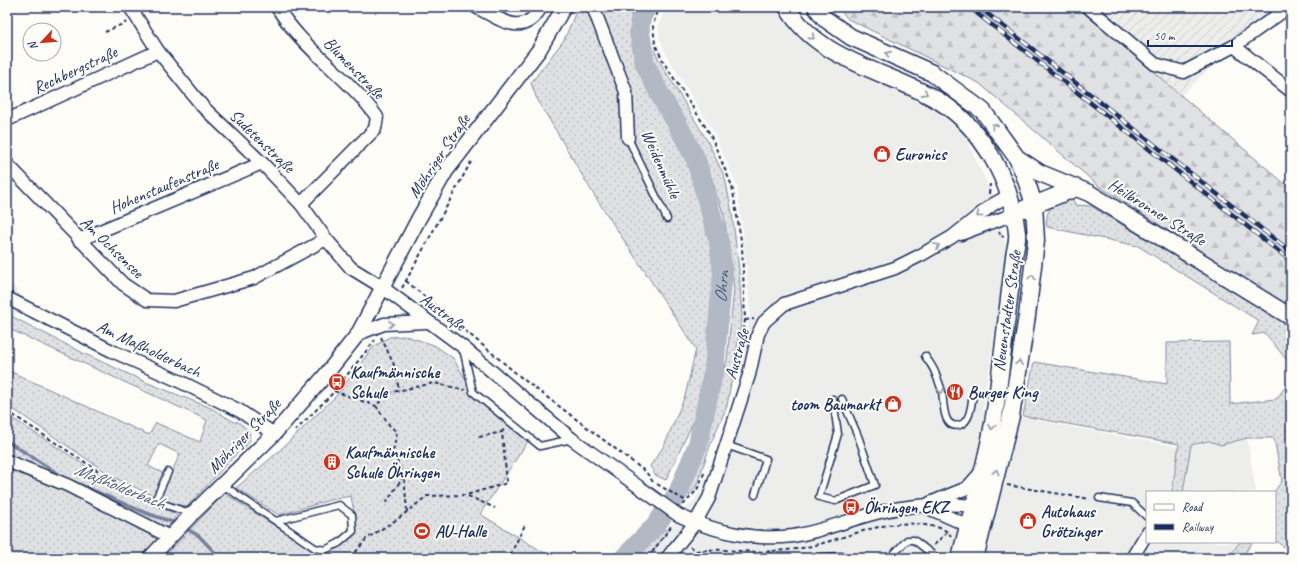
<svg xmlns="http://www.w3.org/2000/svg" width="1298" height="565" font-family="Caveat,sans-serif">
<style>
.built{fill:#edeeec}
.industrial{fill:url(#industrial-furrows)}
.grass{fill:url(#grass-dots);stroke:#7e88a0}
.forest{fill:url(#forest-firs);stroke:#7e88a0}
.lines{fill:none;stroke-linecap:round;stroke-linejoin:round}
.stream{stroke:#76819c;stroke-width:3.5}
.river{stroke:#b3b8c5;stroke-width:20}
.service-casing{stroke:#1b2f5e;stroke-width:9}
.minor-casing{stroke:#1b2f5e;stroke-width:15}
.tertiary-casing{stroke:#1b2f5e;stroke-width:17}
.secondary-casing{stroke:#1b2f5e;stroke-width:19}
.path{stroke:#1b2f5e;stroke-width:2;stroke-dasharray:4 3;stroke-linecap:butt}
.service{stroke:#fdfcf7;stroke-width:6}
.minor{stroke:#fdfcf7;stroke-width:12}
.tertiary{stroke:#fdfcf7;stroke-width:14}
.secondary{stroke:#fdfcf7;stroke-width:16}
.rail-casing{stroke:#1b2f5e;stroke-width:4.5}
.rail{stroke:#fdfcf7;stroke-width:3;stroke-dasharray:9;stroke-linecap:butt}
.oneway{stroke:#8c96aa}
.labels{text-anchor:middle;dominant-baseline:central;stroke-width:4;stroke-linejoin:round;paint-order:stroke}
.street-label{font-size:17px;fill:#1b2f5e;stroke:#fdfcf7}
.poi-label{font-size:17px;font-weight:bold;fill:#1b2f5e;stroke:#fdfcf7;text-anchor:start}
.water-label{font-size:18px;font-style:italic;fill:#49587d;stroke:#fdfcf7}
</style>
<defs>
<pattern id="industrial-furrows" width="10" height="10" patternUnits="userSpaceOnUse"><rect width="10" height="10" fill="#edeeec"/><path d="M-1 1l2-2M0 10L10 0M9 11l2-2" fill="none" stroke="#cbcccd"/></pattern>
<pattern id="grass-dots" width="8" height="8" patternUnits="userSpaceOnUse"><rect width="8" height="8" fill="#e0e1e3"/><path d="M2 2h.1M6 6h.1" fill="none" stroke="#c0c1c5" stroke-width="1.8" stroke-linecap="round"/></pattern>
<pattern id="forest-firs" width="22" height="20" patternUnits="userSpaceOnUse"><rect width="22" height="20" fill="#e0e1e3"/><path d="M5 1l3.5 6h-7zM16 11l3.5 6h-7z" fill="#c0c1c5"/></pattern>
</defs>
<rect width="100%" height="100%" fill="#fdfcf7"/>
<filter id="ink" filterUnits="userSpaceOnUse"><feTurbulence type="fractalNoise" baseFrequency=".025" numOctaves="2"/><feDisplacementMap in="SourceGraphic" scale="8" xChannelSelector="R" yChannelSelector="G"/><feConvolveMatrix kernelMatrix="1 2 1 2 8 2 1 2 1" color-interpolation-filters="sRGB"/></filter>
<g filter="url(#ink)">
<!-- built -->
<g class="built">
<path d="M668,7H783L850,65L932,106L962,131L1000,210L1007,253L983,410L1179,447L1247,438L1256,492H1147V542H1240L1228,558H643L700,493L737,397L750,313L744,244L737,186L713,131L668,58L660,40L658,25L665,10Z"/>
<path d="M7,278L23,298L13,320L7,317Z"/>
</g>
<!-- industrial -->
<path class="industrial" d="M1077,7H1289L1234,46L1181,95Z"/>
<!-- grass -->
<g class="grass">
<path d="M578,7H632L630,34L643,70L676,131L696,174L711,246L715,290L706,365L695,418L666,480L655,475L650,466L664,446L685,396L696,349L594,195L536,97L531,83L564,40Z"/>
<path d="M645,7H657L648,24L651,43L660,62L708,142L725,178L732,213L739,270L742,318L727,406L711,443L696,487L689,495L680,493L701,448L727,359L734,289L724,216L704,156L654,65L645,43L642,21Z"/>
<path d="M1072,196L1075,205L1091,206L1291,326V361L1286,359L1265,333L1252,335L1259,321L1138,246L1047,227C1044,207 1056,203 1072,196Z"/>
<path d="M7,314L85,354L148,383L211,408L236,423L237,421L249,431L250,440L244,449H241L187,507L166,501L162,493L180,454L159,444L148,466L165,474L154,496L115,478L7,405V370L149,435L156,423L200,442L207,420L7,328Z"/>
<path d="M406,336L434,345L453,358L473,392L530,438L480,514L553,558H163L229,489L227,495L317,553C339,551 343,544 357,529L351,496L330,500L279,515L236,488L278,452L336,396L373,347L389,337Z"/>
<path d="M1229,342L1230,404L1276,399L1291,380V551L1275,541L1274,492L1282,481L1274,438H1247L1221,445L1209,441L1191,445L1183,492H1172L1179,444L1023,416L1034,362L1167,384V343Z"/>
<path d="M7,415L128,493L178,515L141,558H7Z"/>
<path d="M656,525L668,531L648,558H624Z"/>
<path d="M1240,542H1253L1241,558H1228Z"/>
</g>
<!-- forest -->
<path class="forest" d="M837,7H1077L1291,189V309L1100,187L979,83L848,19Z"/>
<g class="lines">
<!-- stream -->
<g class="stream">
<path d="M7,441L65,478"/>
<path d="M74,482L146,513L178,524"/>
<path d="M183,527L199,536L220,558"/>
</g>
<!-- river -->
<path class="river" id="s1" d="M624,558L656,525L678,493L698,444L714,369L723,272L719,242L696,160L678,125L661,97L645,64L639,32L643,7"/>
<defs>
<g id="service">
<path d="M628,138L667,219"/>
<path d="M463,349L473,392L540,446L572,439"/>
<path d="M925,356C929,362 934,368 936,375C938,380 941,387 942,392C944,402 942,430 960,425C971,421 971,404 973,395"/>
<path d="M833,399L838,434L819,497L835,501L875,485L858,436L842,399"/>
<path d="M726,445L766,459L755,495"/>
<path d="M168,472L155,501L192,514"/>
<path d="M223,485L315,548L325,550L339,543L353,531L352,515L339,505L276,521"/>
<path d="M1099,498L1132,503L1147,517"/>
<path d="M810,558L843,556L852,558"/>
<path d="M890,558L907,540H914L937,558"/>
</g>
<g id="minor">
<path d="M130,7L158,51L203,107L262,163L301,204L326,239L351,268L382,287L463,347L572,439L678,515C712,531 754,541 793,536C823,531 851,519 880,512C910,505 943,503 974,506"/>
<path d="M277,7C303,50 349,77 377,117L375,129L301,204"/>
<path d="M476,7C500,19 524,39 541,7"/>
<path d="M593,7L626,92L628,138"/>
<path d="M1088,7L1155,64L1184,72L1234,46L1289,7"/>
<path d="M1234,46L1291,91"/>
<path d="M7,120L158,51"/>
<path d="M7,164L123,284L147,300L174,301L254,278L326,239"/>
<path d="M961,234L1014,214"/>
<path d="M79,240L262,163"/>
<path d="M7,298L112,351L179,381L240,411L274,434"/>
<path d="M358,334L384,324L427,322"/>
<path d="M7,461L67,485L170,537"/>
<path d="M930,503L967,488L983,470"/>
<path d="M926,507L969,526"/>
<path d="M667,558L695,523L709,498L749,375L758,334L764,322L784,304L895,268L921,255L952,237L992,205L1008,196"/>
<path d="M1132,558L1147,533"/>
</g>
<path id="tertiary" d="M150,558L192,514L274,434L323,378L358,334L419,218L446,171L539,50L564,7"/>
<g id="secondary">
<path d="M787,7C818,61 889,71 939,101C983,128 1012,183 1017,233C1018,241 1015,249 1014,257C1012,273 1010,290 1008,307C1003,349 999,392 991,434C983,476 970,516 960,558"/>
<path d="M816,7L825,19L851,37L932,73L983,111L1017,158L1024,174L1034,204L1036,241L1027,316L1011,416L975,558"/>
<path d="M1017,158L1040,173L1089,193L1291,317"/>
<path d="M1024,209L1076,188"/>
</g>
</defs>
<!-- service casing -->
<use href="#service" class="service-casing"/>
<!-- minor casing -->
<use href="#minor" class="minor-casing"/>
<!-- tertiary casing -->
<use href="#tertiary" class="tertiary-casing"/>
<!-- secondary casing -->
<use href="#secondary" class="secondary-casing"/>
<!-- path -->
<g class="path">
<path d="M662,7L656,14L653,26L655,44L664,63L710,134L732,186L742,246L745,320L740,359"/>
<path d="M105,32L127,22"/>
<path d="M1290,38L1291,40"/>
<path d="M989,194L990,184"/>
<path d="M999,231L1001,237L1004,236"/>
<path d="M406,281L523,379L646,472L653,482"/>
<path d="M402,288L472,160"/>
<path d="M745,320L754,319"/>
<path d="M381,337L394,365L399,390"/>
<path d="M334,391L376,406"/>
<path d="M7,411L106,476L137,494L149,498"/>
<path d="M295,431L331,395L375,340"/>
<path d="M479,437L502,432"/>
<path d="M657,484L686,501"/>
<path d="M1007,485L1090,499"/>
<path d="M468,496L495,508"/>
<path d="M386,503L403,477"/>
<path d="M683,505L697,490L705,471"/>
<path d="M407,511L404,476L393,452L397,432L390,426L376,406L388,393L434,383L465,390"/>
<path d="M934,545L948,531"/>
<path d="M690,547L696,551C722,547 747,554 772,551C783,550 795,550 806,547C848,539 886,516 930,526C938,527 946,529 951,536"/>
<path d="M770,551L771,558"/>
<path d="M351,558L366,539L399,518L427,496L466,495L507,483L502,432L505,428"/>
<path d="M504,558L511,553L525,525"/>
<path d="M648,558L672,525"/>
</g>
<!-- service -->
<use href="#service" class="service"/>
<!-- minor -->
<use href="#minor" class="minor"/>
<!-- tertiary -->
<use href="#tertiary" class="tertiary"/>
<!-- secondary -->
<use href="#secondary" class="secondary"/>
<defs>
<g id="rail">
<path d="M969,7L1291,261"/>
<path d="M979,7L1291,252"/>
</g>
</defs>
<!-- rail casing -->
<use href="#rail" class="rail-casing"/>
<!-- rail -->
<use href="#rail" class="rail"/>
</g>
<!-- one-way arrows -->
<defs><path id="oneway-chevron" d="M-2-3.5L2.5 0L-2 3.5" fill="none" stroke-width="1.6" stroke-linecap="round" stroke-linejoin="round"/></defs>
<g class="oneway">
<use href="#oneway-chevron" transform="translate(812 37) rotate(40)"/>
<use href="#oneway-chevron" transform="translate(888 54) rotate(-156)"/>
<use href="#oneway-chevron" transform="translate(925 93) rotate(29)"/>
<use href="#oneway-chevron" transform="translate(994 126) rotate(-126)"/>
<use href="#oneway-chevron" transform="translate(979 215) rotate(141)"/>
<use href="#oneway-chevron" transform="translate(937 246) rotate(-30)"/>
<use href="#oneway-chevron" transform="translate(1032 277) rotate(-83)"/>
<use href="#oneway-chevron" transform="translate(391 324) rotate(-2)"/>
<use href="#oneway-chevron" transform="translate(1019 363) rotate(-81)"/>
<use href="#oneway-chevron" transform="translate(941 391) rotate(80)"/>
<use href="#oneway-chevron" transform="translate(992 427) rotate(98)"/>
<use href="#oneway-chevron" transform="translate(996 472) rotate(-76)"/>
</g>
</g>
<!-- icons -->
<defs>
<symbol id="shop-disc" viewBox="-11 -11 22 22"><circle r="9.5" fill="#c8321e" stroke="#fdfcf7"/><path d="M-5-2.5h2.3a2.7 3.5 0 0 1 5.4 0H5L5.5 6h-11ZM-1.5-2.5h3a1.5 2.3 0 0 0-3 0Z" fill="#fff"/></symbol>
<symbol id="bus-disc" viewBox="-11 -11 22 22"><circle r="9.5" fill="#c8321e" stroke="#fdfcf7"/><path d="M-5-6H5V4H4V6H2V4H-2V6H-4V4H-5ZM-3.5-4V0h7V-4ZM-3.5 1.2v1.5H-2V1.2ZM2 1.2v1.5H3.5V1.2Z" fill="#fff"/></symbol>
<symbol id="restaurant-disc" viewBox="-11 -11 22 22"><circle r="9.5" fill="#c8321e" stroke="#fdfcf7"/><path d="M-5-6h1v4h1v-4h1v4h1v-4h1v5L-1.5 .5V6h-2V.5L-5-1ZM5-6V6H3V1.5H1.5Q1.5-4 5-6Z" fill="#fff"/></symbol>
<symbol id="building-disc" viewBox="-11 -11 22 22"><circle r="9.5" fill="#c8321e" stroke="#fdfcf7"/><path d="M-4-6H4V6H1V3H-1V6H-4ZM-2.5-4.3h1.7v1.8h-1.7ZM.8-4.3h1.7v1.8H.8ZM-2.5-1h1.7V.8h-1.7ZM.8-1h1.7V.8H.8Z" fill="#fff"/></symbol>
<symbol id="stadium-disc" viewBox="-11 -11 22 22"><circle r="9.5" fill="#c8321e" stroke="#fdfcf7"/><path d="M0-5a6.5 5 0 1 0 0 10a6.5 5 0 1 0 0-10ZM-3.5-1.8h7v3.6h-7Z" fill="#fff"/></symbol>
</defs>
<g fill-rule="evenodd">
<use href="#shop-disc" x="872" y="144" width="20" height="20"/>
<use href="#bus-disc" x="327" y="372" width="20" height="20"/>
<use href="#restaurant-disc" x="945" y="382" width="20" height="20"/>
<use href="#shop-disc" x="883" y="394" width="20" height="20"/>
<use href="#building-disc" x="322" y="452" width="20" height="20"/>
<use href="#bus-disc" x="841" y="497" width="20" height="20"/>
<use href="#shop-disc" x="1018" y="511" width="20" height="20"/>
<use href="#stadium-disc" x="412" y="521" width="20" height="20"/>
</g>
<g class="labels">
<!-- street labels -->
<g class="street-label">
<text transform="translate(354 68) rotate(46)">Blumenstraße</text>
<text transform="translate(75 70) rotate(-25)">Rechbergstraße</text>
<text transform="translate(262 141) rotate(44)">Sudetenstraße</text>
<text transform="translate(439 156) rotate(-56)">Möhriger Straße</text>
<text transform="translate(661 164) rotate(66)">Weidenmühle</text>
<text transform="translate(164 186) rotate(-23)">Hohenstaufenstraße</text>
<text transform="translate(1157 212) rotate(32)">Heilbronner Straße</text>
<text transform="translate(112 247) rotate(44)">Am Ochsensee</text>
<text transform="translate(1007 311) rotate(-82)">Neuenstadter Straße</text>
<text transform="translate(443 312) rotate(36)">Austraße</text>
<text transform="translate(149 349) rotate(25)">Am Maßholderbach</text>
<text transform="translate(737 354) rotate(-74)">Austraße</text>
<text transform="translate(244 436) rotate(-46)">Möhriger Straße</text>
</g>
<!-- poi labels -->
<g class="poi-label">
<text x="895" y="154">Euronics</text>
<text x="350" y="372">Kaufmännische<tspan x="350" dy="20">Schule</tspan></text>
<text x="968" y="392">Burger King</text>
<text x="880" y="404" text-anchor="end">toom Baumarkt</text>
<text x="345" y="452">Kaufmännische<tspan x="345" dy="20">Schule Öhringen</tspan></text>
<text x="864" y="507">Öhringen EKZ</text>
<text x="1041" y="511">Autohaus<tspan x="1041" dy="20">Grötzinger</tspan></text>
<text x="435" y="531">AU-Halle</text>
</g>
<!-- water labels -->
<g class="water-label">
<text stroke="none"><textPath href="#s1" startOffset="297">Ohrn</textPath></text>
<text transform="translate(120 486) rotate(22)">Maßholderbach</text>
</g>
</g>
<!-- margin -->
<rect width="1298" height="565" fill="none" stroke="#fdfcf7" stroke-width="24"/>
<rect x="12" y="12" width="1274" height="541" fill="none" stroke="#1b2f5e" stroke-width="1.5" filter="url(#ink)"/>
<!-- legend -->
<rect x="1146" y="491" width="130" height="52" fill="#fdfcf7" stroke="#a3aaba"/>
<rect x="1154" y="504" width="20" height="6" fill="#fdfcf7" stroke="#a3aaba"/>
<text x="1182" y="511" font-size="12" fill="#1b2f5e">Road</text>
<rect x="1154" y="524" width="20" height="6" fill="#1b2f5e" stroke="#a3aaba"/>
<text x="1182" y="531" font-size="12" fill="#1b2f5e">Railway</text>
<!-- north arrow -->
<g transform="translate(42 42) rotate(244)"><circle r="19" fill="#fdfcf7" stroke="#a3aaba"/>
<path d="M0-3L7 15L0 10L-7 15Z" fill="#c8321e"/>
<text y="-6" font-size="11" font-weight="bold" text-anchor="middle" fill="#1b2f5e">N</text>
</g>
<!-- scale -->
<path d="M1148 40v6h84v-6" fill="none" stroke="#1b2f5e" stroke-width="2"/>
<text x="1154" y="40" font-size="12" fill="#1b2f5e" stroke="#fdfcf7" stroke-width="3" paint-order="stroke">50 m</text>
</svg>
